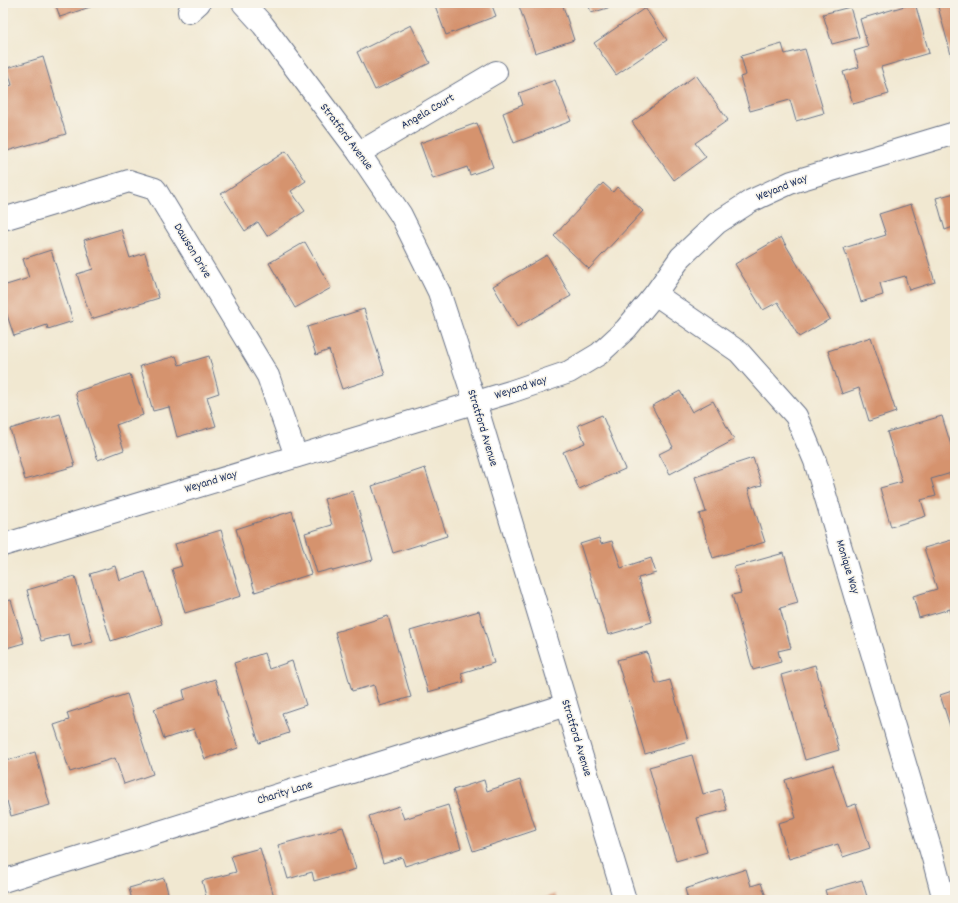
<svg xmlns="http://www.w3.org/2000/svg" width="958" height="903" font-family="Dekko,sans-serif">
<style>
.building{fill:#d5936e}
.lines{fill:none;stroke-linecap:round;stroke-linejoin:round}
.minor-casing{stroke:#667086;stroke-width:24}
.minor{stroke:#fff;stroke-width:22}
.labels{text-anchor:middle;dominant-baseline:central;stroke-width:3;stroke-linejoin:round;paint-order:stroke}
.street-label{font-size:12px;fill:#1b2f5e;stroke:#f7f3e8}
</style>
<rect width="100%" height="100%" fill="#f7f3e8"/>
<filter id="ink" filterUnits="userSpaceOnUse"><feTurbulence type="fractalNoise" baseFrequency=".025" numOctaves="2"/><feDisplacementMap in="SourceGraphic" scale="8" xChannelSelector="R" yChannelSelector="G"/><feConvolveMatrix kernelMatrix="1 2 1 2 8 2 1 2 1" color-interpolation-filters="sRGB"/></filter>
<filter id="wash" filterUnits="userSpaceOnUse"><feTurbulence type="fractalNoise" baseFrequency=".012" numOctaves="4" result="noise"/><feDisplacementMap in="SourceGraphic" scale="16" xChannelSelector="R" yChannelSelector="G"/><feGaussianBlur stdDeviation="0.9" result="paint"/><feColorMatrix in="noise" values="0 0 0 0 0 0 0 0 0 0 0 0 0 0 0 0 0 1.4 0 .05"/><feComposite in="paint" operator="in"/></filter>
<g filter="url(#wash)">
<rect width="100%" height="100%" fill="#f1e8d1"/>
<g id="blocks">
<!-- building -->
<g class="building">
<path d="M55,3H102L60,17Z"/>
<path d="M434,3H491L496,16L446,35Z"/>
<path d="M518,3H562L574,40L535,53Z"/>
<path d="M588,3H624L591,13Z"/>
<path d="M915,3L929,53L881,67L889,94L853,104L843,72L859,67L854,51L868,47L860,19Z"/>
<path d="M937,3H955V61L953,62Z"/>
<path d="M850,7L859,37L832,44L823,14Z"/>
<path d="M645,8L667,40L616,75L594,43Z"/>
<path d="M411,25L430,63L375,90L357,52Z"/>
<path d="M782,44L785,54L805,49L824,113L796,121L790,100L750,111L740,77L746,75L741,56Z"/>
<path d="M43,57L66,134L7,151L3,137V88L12,85L7,68Z"/>
<path d="M696,75L728,120L695,143L706,157L674,180L632,122Z"/>
<path d="M555,80L571,121L514,143L503,113L523,105L519,93Z"/>
<path d="M477,123L493,167L470,175L467,167L433,179L420,143Z"/>
<path d="M286,151L306,181L291,191L305,211L267,236L258,222L245,231L221,194Z"/>
<path d="M603,183L613,192L617,187L643,211L589,269L554,236Z"/>
<path d="M955,193V232L953,227L945,230L936,198Z"/>
<path d="M911,204L935,282L909,290L905,276L880,283L883,295L861,302L844,248L886,235L879,214Z"/>
<path d="M121,229L130,258L145,253L159,298L91,319L77,274L93,269L84,240Z"/>
<path d="M781,237L830,319L799,337L778,302L763,310L735,264Z"/>
<path d="M305,242L331,288L295,308L269,263Z"/>
<path d="M51,250L73,321L48,329L47,325L14,336L3,303V286L29,278L23,259Z"/>
<path d="M547,255L571,296L517,327L493,286Z"/>
<path d="M364,309L385,375L342,389L329,350L316,355L307,327Z"/>
<path d="M871,337L896,412L869,421L859,388L842,394L828,351Z"/>
<path d="M176,356L179,365L209,356L219,393L207,397L216,426L177,437L169,407L153,411L140,366Z"/>
<path d="M130,374L143,415L116,425L124,450L98,460L75,392Z"/>
<path d="M680,391L692,412L713,401L734,440L670,474L659,454L673,447L652,406Z"/>
<path d="M60,414L75,466L25,480L10,429Z"/>
<path d="M602,415L625,469L579,489L563,452L585,443L578,425Z"/>
<path d="M942,416L955,458V472L931,479L936,496L921,500L926,516L891,527L880,488L902,482L887,432Z"/>
<path d="M753,458L762,485L748,489L765,542L713,558L699,514L706,512L695,477Z"/>
<path d="M425,468L447,536L393,553L372,486Z"/>
<path d="M353,491L373,560L333,571L332,569L317,573L305,533L332,525L324,499Z"/>
<path d="M292,511L311,574L255,592L236,529Z"/>
<path d="M221,530L241,596L185,613L172,569L182,566L175,544Z"/>
<path d="M599,538L601,544L612,541L621,568L651,558L656,573L638,578L652,622L608,635L580,544Z"/>
<path d="M955,539V617L952,618L950,609L919,618L913,596L937,589L924,548Z"/>
<path d="M784,553L798,603L780,608L791,648L778,651L781,662L753,670L732,595L741,593L734,567Z"/>
<path d="M115,566L119,580L145,572L162,624L111,641L90,574Z"/>
<path d="M75,576L93,642L72,647L69,634L41,641L27,590Z"/>
<path d="M11,600L24,643L3,649V602Z"/>
<path d="M479,611L494,663L461,673L464,682L428,692L410,631Z"/>
<path d="M388,616L411,697L380,706L374,685L352,691L335,632Z"/>
<path d="M647,652L656,684L670,680L688,741L645,754L617,660Z"/>
<path d="M264,653L269,669L292,661L306,705L282,713L289,733L259,743L234,663Z"/>
<path d="M815,665L839,750L805,760L781,675Z"/>
<path d="M215,679L238,748L205,759L194,729L164,739L154,709L185,699L183,690Z"/>
<path d="M955,690V727L951,729L940,695Z"/>
<path d="M127,694L153,774L124,784L115,758L70,772L54,725L69,720L67,713Z"/>
<path d="M35,752L50,805L11,816L7,801L3,803V762Z"/>
<path d="M692,755L703,794L721,789L727,810L697,818L707,852L676,861L649,767Z"/>
<path d="M833,765L847,807L856,804L870,848L843,857L838,844L789,859L778,823L796,818L785,780Z"/>
<path d="M484,780L487,791L520,780L536,830L473,851L453,790Z"/>
<path d="M448,805L461,848L405,866L402,857L383,863L369,816L399,806L404,819Z"/>
<path d="M343,827L356,869L314,881L312,872L288,879L278,845Z"/>
<path d="M260,848L275,900H207L202,881L236,872L231,856Z"/>
<path d="M746,869L751,886L761,883L766,897L757,900H688L685,889Z"/>
<path d="M164,878L170,900H132L129,888Z"/>
<path d="M862,880L868,900H828L825,890Z"/>
<path d="M555,894L557,900H538Z"/>
</g>
</g>
</g>
<g filter="url(#ink)">
<use href="#blocks" fill-opacity="0" stroke="#667086" stroke-width="1"/>
<g class="lines">
<defs>
<g id="minor">
<path d="M243,3L263,25L359,153L401,215L439,292L475,402L625,900"/>
<path d="M189,12L199,3"/>
<path d="M359,153L496,72"/>
<path d="M3,219L129,181L155,189L268,376L296,456"/>
<path d="M655,294L739,352L796,416L815,461L933,858L944,900"/>
<path d="M3,545L510,392L569,372L599,354L626,329L655,294L681,257L717,223L751,201L792,182L955,133"/>
<path d="M3,881L566,705"/>
</g>
</defs>
<!-- minor casing -->
<use href="#minor" class="minor-casing"/>
<!-- minor -->
<use href="#minor" class="minor"/>
</g>
</g>
<g class="labels">
<!-- street labels -->
<g class="street-label">
<text transform="translate(428 112) rotate(-30)">Angela Court</text>
<text transform="translate(346 137) rotate(53)">Stratford Avenue</text>
<text transform="translate(782 188) rotate(-22)">Weyand Way</text>
<text transform="translate(192 251) rotate(59)">Dawson Drive</text>
<text transform="translate(521 388) rotate(-18)">Weyand Way</text>
<text transform="translate(482 428) rotate(73)">Stratford Avenue</text>
<text transform="translate(211 482) rotate(-17)">Weyand Way</text>
<text transform="translate(847 567) rotate(73)">Monique Way</text>
<text transform="translate(576 738) rotate(73)">Stratford Avenue</text>
<text transform="translate(285 793) rotate(-17)">Charity Lane</text>
</g>
</g>
<!-- margin -->
<rect width="958" height="903" fill="none" stroke="#f7f3e8" stroke-width="16"/>
</svg>
